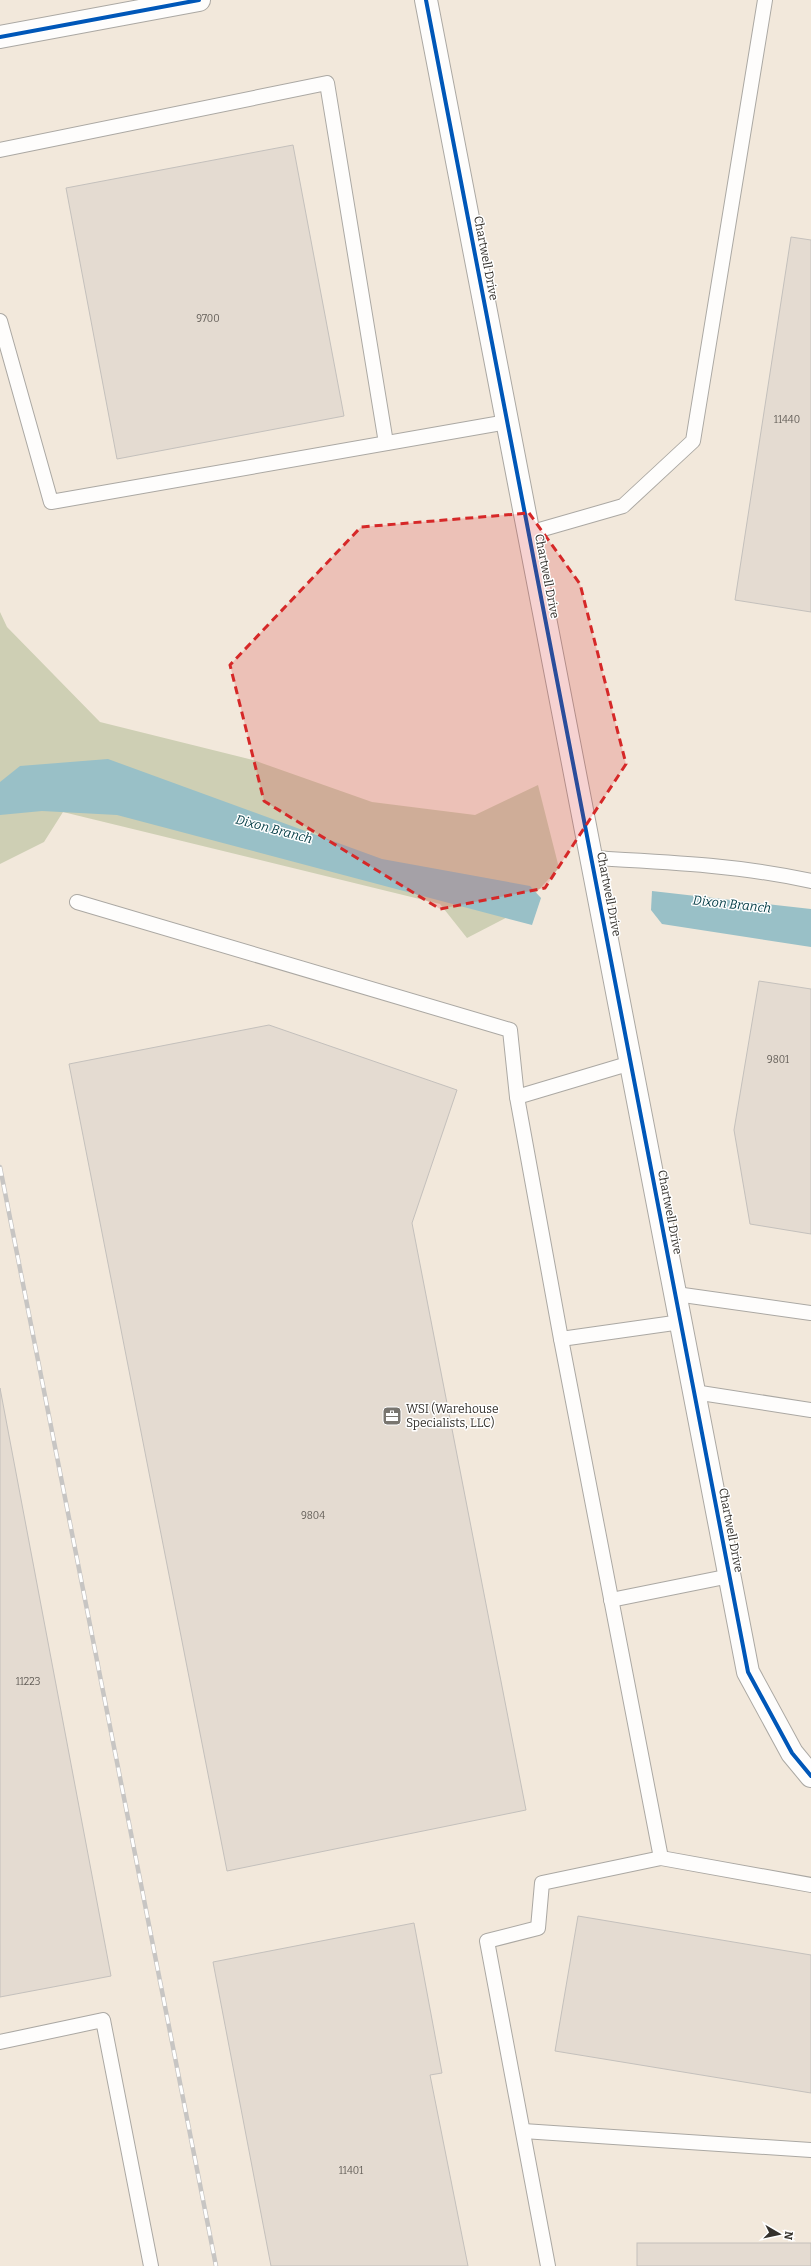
<svg xmlns="http://www.w3.org/2000/svg" width="811" height="2266" font-family="Bitter,serif">
<style>
.built{fill:#f2e8db}
.forest{fill:#cecfb4}
.water{fill:#99c0c7}
.building{fill:#e4dbd1;stroke:#c4c0bc}
.lines{fill:none;stroke-linecap:round;stroke-linejoin:round}
.lane-casing{stroke:#aba8a3;stroke-width:16}
.street-casing{stroke:#aba8a3;stroke-width:24}
.lane{stroke:#fefdfc;stroke-width:14}
.street{stroke:#fefdfc;stroke-width:22}
.rail-casing{stroke:#c7c5c3;stroke-width:4.5}
.rail{stroke:#fff;stroke-width:3;stroke-dasharray:9;stroke-linecap:butt}
.cycleway-casing{stroke:#fff;stroke-width:6}
.cycleway{stroke:#0057b8;stroke-width:4}
.marked{fill:#d62828;fill-opacity:0.2;stroke:#d62828;stroke-width:3;stroke-dasharray:8 5;stroke-linejoin:round}
.labels{text-anchor:middle;dominant-baseline:central;stroke-width:3;stroke-linejoin:round;paint-order:stroke}
.number-label{font-size:10px;fill:#625d57}
.street-label{font-size:12px;fill:#34312c;stroke:#fff}
.poi-label{font-size:12px;fill:#34312c;stroke:#fff;text-anchor:start}
.water-label{font-size:13px;font-style:italic;fill:#043d46;stroke:#fff}
</style>
<rect width="100%" height="100%" fill="#f7f2ec"/>
<!-- built -->
<rect class="built" x="0" y="0" width="811" height="2266"/>
<!-- forest -->
<path class="forest" d="M0,612L7,627L100,722L253,760L372,802L475,815L538,785L559,868L519,911L467,938L440,904L63,812L44,842L0,864Z"/>
<!-- water -->
<g class="water">
<path d="M108,759L382,859L530,886L541,898L532,925L117,815L42,811L0,815V782L20,766Z"/>
<path d="M652,891L811,909V947L662,924L651,910Z"/>
</g>
<!-- building -->
<g class="building">
<path d="M293,145L344,416L117,459L66,188Z"/>
<path d="M791,237L811,240V612L735,600Z"/>
<path d="M759,981L811,989V1234L750,1224L734,1130Z"/>
<path d="M269,1025L457,1090L412,1223L526,1810L227,1871L69,1064Z"/>
<path d="M0,1388L111,1976L0,1997Z"/>
<path d="M578,1916L811,1955V2093L555,2051Z"/>
<path d="M414,1923L442,2073L430,2075L468,2266H271L213,1962Z"/>
<rect x="637" y="2243" width="174" height="23"/>
</g>
<g class="lines">
<defs>
<g id="lane">
<path d="M0,150L327,83L386,443"/>
<path d="M0,321L51,502L507,422"/>
<path d="M529,533L623,506L693,441L765,0"/>
<path d="M592,858C665,862 739,865 811,881"/>
<path d="M77,902L510,1030L517,1097"/>
<path d="M631,1063L517,1097L561,1339L681,1322"/>
<path d="M676,1294L811,1313"/>
<path d="M561,1339L661,1858L811,1885"/>
<path d="M694,1392L811,1410"/>
<path d="M611,1600L730,1576"/>
<path d="M0,2042L103,2020L151,2266"/>
<path d="M523,2131L811,2150"/>
<path d="M548,2266L487,1941L538,1928L542,1883L661,1858"/>
</g>
<g id="street">
<path d="M426,0L748,1672L792,1753L811,1776"/>
<path d="M0,37L199,0"/>
</g>
</defs>
<!-- lane casing -->
<use href="#lane" class="lane-casing"/>
<!-- street casing -->
<use href="#street" class="street-casing"/>
<!-- lane -->
<use href="#lane" class="lane"/>
<!-- street -->
<use href="#street" class="street"/>
<defs>
<path id="rail" d="M0,1167L216,2266"/>
</defs>
<!-- rail casing -->
<use href="#rail" class="rail-casing"/>
<!-- rail -->
<use href="#rail" class="rail"/>
<defs>
<g id="cycleway">
<path d="M426,0L748,1672L792,1753L811,1776"/>
<path d="M0,37L199,0"/>
</g>
</defs>
<!-- cycleway casing -->
<use href="#cycleway" class="cycleway-casing"/>
<!-- cycleway -->
<use href="#cycleway" class="cycleway"/>
</g>
<!-- marked area -->
<path class="marked" d="M529,513L580,584L626,764L545,888L440,909L264,801L230,665L361,527Z"/>
<!-- icons -->
<defs>
<symbol id="office-square" viewBox="-11 -11 22 22"><rect x="-9" y="-9" width="18" height="18" rx="4" fill="#78756f" stroke="#fff"/><path d="M-6-3h4V-5.5h4V-3h4V5H-6ZM-1-4.5V-3h2v-1.5ZM-6 0V1H6V0Z" fill="#fff"/></symbol>
</defs>
<g fill-rule="evenodd">
<use href="#office-square" x="381" y="1405" width="22" height="22"/>
</g>
<g class="labels">
<!-- number labels -->
<g class="number-label">
<text x="208" y="319">9700</text>
<text x="787" y="420">11440</text>
<text x="778" y="1060">9801</text>
<text x="313" y="1516">9804</text>
<text x="28" y="1682">11223</text>
<text x="351" y="2171">11401</text>
</g>
<!-- street labels -->
<g class="street-label">
<text transform="translate(486 258) rotate(79)">Chartwell Drive</text>
<text transform="translate(547 576) rotate(79)">Chartwell Drive</text>
<text transform="translate(609 894) rotate(79)">Chartwell Drive</text>
<text transform="translate(670 1212) rotate(79)">Chartwell Drive</text>
<text transform="translate(731 1530) rotate(79)">Chartwell Drive</text>
</g>
<!-- poi labels -->
<g class="poi-label">
<text x="406" y="1409">WSI (Warehouse<tspan x="406" dy="14">Specialists, LLC)</tspan></text>
</g>
<!-- water labels -->
<g class="water-label">
<text transform="translate(274 829) rotate(15)">Dixon Branch</text>
<text transform="translate(732 904) rotate(6)">Dixon Branch</text>
</g>
</g>
<!-- north arrow -->
<g transform="translate(779 2234) rotate(99)" stroke="#ffffff" stroke-width="3" paint-order="stroke">
<path d="M0-3L7 15L0 10L-7 15Z" fill="#34312c"/>
<text y="-6" font-size="11" font-weight="bold" text-anchor="middle" fill="#34312c">N</text>
</g>
</svg>
